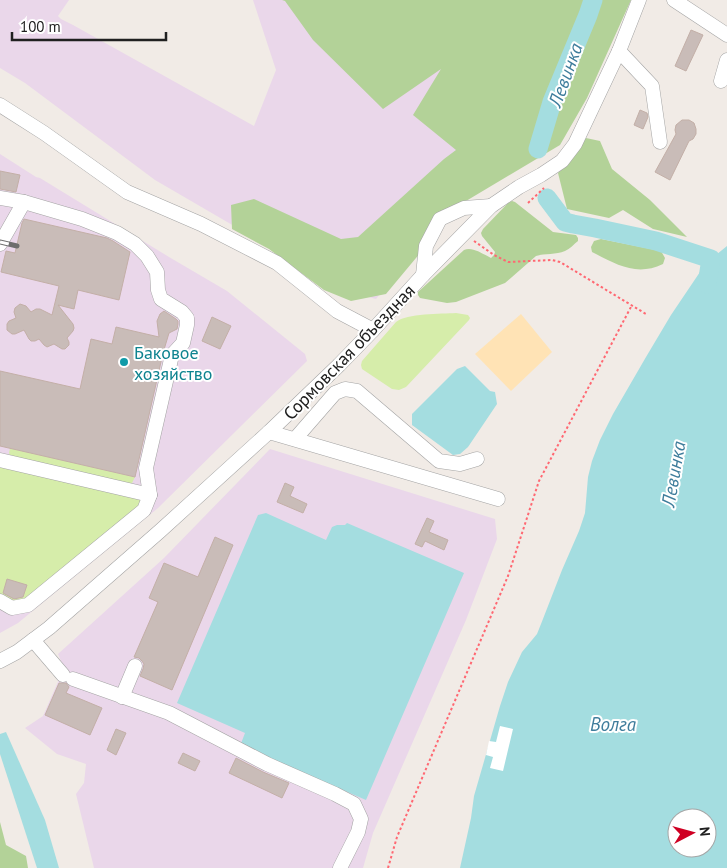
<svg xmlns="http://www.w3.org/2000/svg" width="727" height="868" font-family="'PT Sans',sans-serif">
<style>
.industrial{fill:#ead7ea}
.grass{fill:#d6edaa}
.forest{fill:#b3d298}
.sand{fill:#ffe3b5}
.water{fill:#a4dde0;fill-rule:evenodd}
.pier{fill:#fff}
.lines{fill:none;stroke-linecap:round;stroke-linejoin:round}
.river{stroke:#a4dde0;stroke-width:19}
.building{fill:#c9bcb8;stroke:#c3afa7}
.minor-casing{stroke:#a4a4a4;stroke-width:15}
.path{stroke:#ff6872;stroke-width:2;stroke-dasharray:2.5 2.5;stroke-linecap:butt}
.minor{stroke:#fff;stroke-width:14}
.rail-casing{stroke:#6e6e6e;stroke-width:5}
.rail{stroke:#fff;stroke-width:3;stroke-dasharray:9;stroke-linecap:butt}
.culture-dot{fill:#0f9aa8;stroke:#fff;stroke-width:2}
.labels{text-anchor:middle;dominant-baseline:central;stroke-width:4;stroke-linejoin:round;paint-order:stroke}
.culture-label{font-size:18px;fill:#0d838f;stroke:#fff;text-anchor:start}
.street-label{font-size:18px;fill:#202020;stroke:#fff}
.water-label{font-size:19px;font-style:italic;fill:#3f7d9c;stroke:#fff}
</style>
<rect width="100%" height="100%" fill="#f1ebe6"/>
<!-- industrial -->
<g class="industrial">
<path d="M0,0H69L58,16L61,19L73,25L254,126L276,70L253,0H619L448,206L376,299L346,291L155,180L25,83L0,68Z"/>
<path d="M0,154L36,177L40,178L169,257L227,291L305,354L307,361L158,508L18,623L0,633Z"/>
<path d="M270,449L495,519L497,539L466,620L373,833L363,868H94L76,794L84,783L86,764L57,754L25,728L43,716L64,668L58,654L164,558Z"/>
</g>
<!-- grass -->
<g class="grass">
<path d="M456,313L468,315L470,318L469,320L406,387L399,390L392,389L362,369L361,365L362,361L396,322C407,313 441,314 456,313Z"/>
<path d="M10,448L135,477L131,485L12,460L9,453Z"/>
<path d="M0,463L140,496L143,502L30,599L13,606L0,598Z"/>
</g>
<!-- forest -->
<g class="forest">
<path d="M282,0H631L587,98L560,145L461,204L386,294L351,301L324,290L269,249L232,229L231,205L254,199L341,239L358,237L444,159L456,150L413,115L441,69L383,109L313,40L285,1Z"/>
<path d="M586,138L600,141L612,169L650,200L687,237L653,229L623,210L609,218L567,209L558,173Z"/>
<path d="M512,201L515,202L553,232L576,235L578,238V241C574,244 570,249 565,251C556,255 545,253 536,256L505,283L456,302L447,303L420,298L418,295V292L464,250C472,246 483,254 491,258L494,255L495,252L482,236L481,233L483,229L509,202Z"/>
<path d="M601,239L661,251L665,258L663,264C636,277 616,264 592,252L591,247L594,241Z"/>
<path d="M0,822L6,845L26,856L28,868H0Z"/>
</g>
<!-- sand -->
<path class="sand" d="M521,314L552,352L511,391L475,354Z"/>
<!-- water -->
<g class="water">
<path d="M727,246V868H460L471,818L474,796L500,706L508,682L522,652L537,634L541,624L562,570L579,531L585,513L588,477L592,461L600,440L613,414L646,357L671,315L702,269L711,259ZM677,818H707V848H677Z"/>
<path d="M465,366L490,391L495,392L497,404L468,447L460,454L453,455L412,425V414L457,369Z"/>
<path d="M266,513L326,540L332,527L337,525H345L347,523L464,573L366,800L240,746L245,733L177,703L258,515Z"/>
<path d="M6,732L45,820L59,868H37L0,754V734Z"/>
</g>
<!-- pier -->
<path class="pier" d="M500,726L513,729L503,771L490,768L493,757L486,755L489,741L496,742Z"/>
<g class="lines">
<!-- river -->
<g class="river">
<path d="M538,149L552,102L588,15L593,0"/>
<path d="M547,198L565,222L573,224L595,228L656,241L711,259L707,284"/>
</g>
</g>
<!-- building -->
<g class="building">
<path d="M691,30L703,35L686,71L675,66Z"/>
<path d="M640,110L647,113L648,117L643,129L634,125Z"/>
<path d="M682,120H689L694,123L696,129V134L693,139L689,141L670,180L655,172L676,134L675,130L676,125Z"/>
<path d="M0,171L20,175L16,192L0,189Z"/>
<path d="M24,219L107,238L113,241L130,252L119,300L78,290L74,309L58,305L73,324L74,328L73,331L67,338L69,342V345L65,349H62L54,344L47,347L44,345L39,339L35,341H31L29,339L24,330L15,334H12L7,330V324L9,321L16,318L14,312L15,308L20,304L26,306L31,312L36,309H40L52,315L59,286L1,272L6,251L15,253L22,223Z"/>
<path d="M164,311L176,319L178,321V324L177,329L169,333L163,353L135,477L0,446V371L80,389L91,339L112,344L116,327L159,337L157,321L160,314Z"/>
<path d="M212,317L231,326L220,349L202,341Z"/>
<path d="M285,483L294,487L290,496L307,504L303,513L277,502Z"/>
<path d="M427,518L434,521L429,532L448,540L444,550L425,541L422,547L415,544Z"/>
<path d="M215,537L233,545L172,690L140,676L143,669L144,664L142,661L139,658L134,657L158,602L149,598L164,563L198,577Z"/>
<path d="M7,579L27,585L23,597L14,599L3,593Z"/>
<path d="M59,683H66L69,687L66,693L102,708L90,735L45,715Z"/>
<path d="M116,729L126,733L116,755L107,750Z"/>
<path d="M183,753L200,761L195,771L178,763Z"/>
<path d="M236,758L263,772L289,783L282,798L229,773Z"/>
</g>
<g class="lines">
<defs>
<g id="minor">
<path d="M674,0L727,35"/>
<path d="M619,51L652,86L660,142"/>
<path d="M721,81L727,60"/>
<path d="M0,105L44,133L127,192L201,224L277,263L337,311L373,330"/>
<path d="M0,198L24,202L82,219L117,233L135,244L147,256L157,272L158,290L161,299L182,312L187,318V325L183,343L172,355L146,468L150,495L144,510L28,605L12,608L0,601"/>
<path d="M0,244L24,202"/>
<path d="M423,275L426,246L440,219L464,208L491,206"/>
<path d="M269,432L498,499"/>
<path d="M295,439L335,393L345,389L357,391L439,461L460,464L477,459"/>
<path d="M0,460L150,495"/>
<path d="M33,640L63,675"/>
<path d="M0,661L17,652L49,628L160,531L269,432L339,365L373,330L423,275L491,206L519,187L541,175L562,161L575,144L619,51L639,0"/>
<path d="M73,679L169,713L267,764L335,794L354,804L361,819L358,832L340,868"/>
<path d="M122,697L135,666"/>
</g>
</defs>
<!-- minor casing -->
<use href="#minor" class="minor-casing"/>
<!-- path -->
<g class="path">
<path d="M528,203L544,188"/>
<path d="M474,241L494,255L508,262L552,260L560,262L646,314"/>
<path d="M388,868L397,837L508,576L539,481L632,305"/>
</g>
<!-- minor -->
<use href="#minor" class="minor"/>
<defs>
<path id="rail" d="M0,242L17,246"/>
</defs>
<!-- rail casing -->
<use href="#rail" class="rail-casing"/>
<!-- rail -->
<use href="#rail" class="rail"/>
</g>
<!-- markers -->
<circle class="culture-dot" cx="124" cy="362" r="5"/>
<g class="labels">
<!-- culture labels -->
<g class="culture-label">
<text x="134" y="352">Баковое<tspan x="134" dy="21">хозяйство</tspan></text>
</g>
<!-- street labels -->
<g class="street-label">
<text transform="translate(349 352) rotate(-46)">Сормовская объездная</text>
</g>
<!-- water labels -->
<g class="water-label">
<text transform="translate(565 75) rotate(-70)">Левинка</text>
<text transform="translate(673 474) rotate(-80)">Левинка</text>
<text x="613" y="724">Волга</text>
</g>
</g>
<!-- north arrow -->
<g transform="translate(692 833) rotate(84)"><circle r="24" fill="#ffffff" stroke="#a6a6a6"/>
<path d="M0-4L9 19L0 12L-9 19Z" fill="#cf0023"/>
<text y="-8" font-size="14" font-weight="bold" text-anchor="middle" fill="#202020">N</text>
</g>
<!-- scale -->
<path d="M12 32v8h154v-8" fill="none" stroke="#202020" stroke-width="2.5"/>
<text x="20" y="32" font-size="15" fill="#202020" stroke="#ffffff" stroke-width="4" paint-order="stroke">100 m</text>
</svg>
